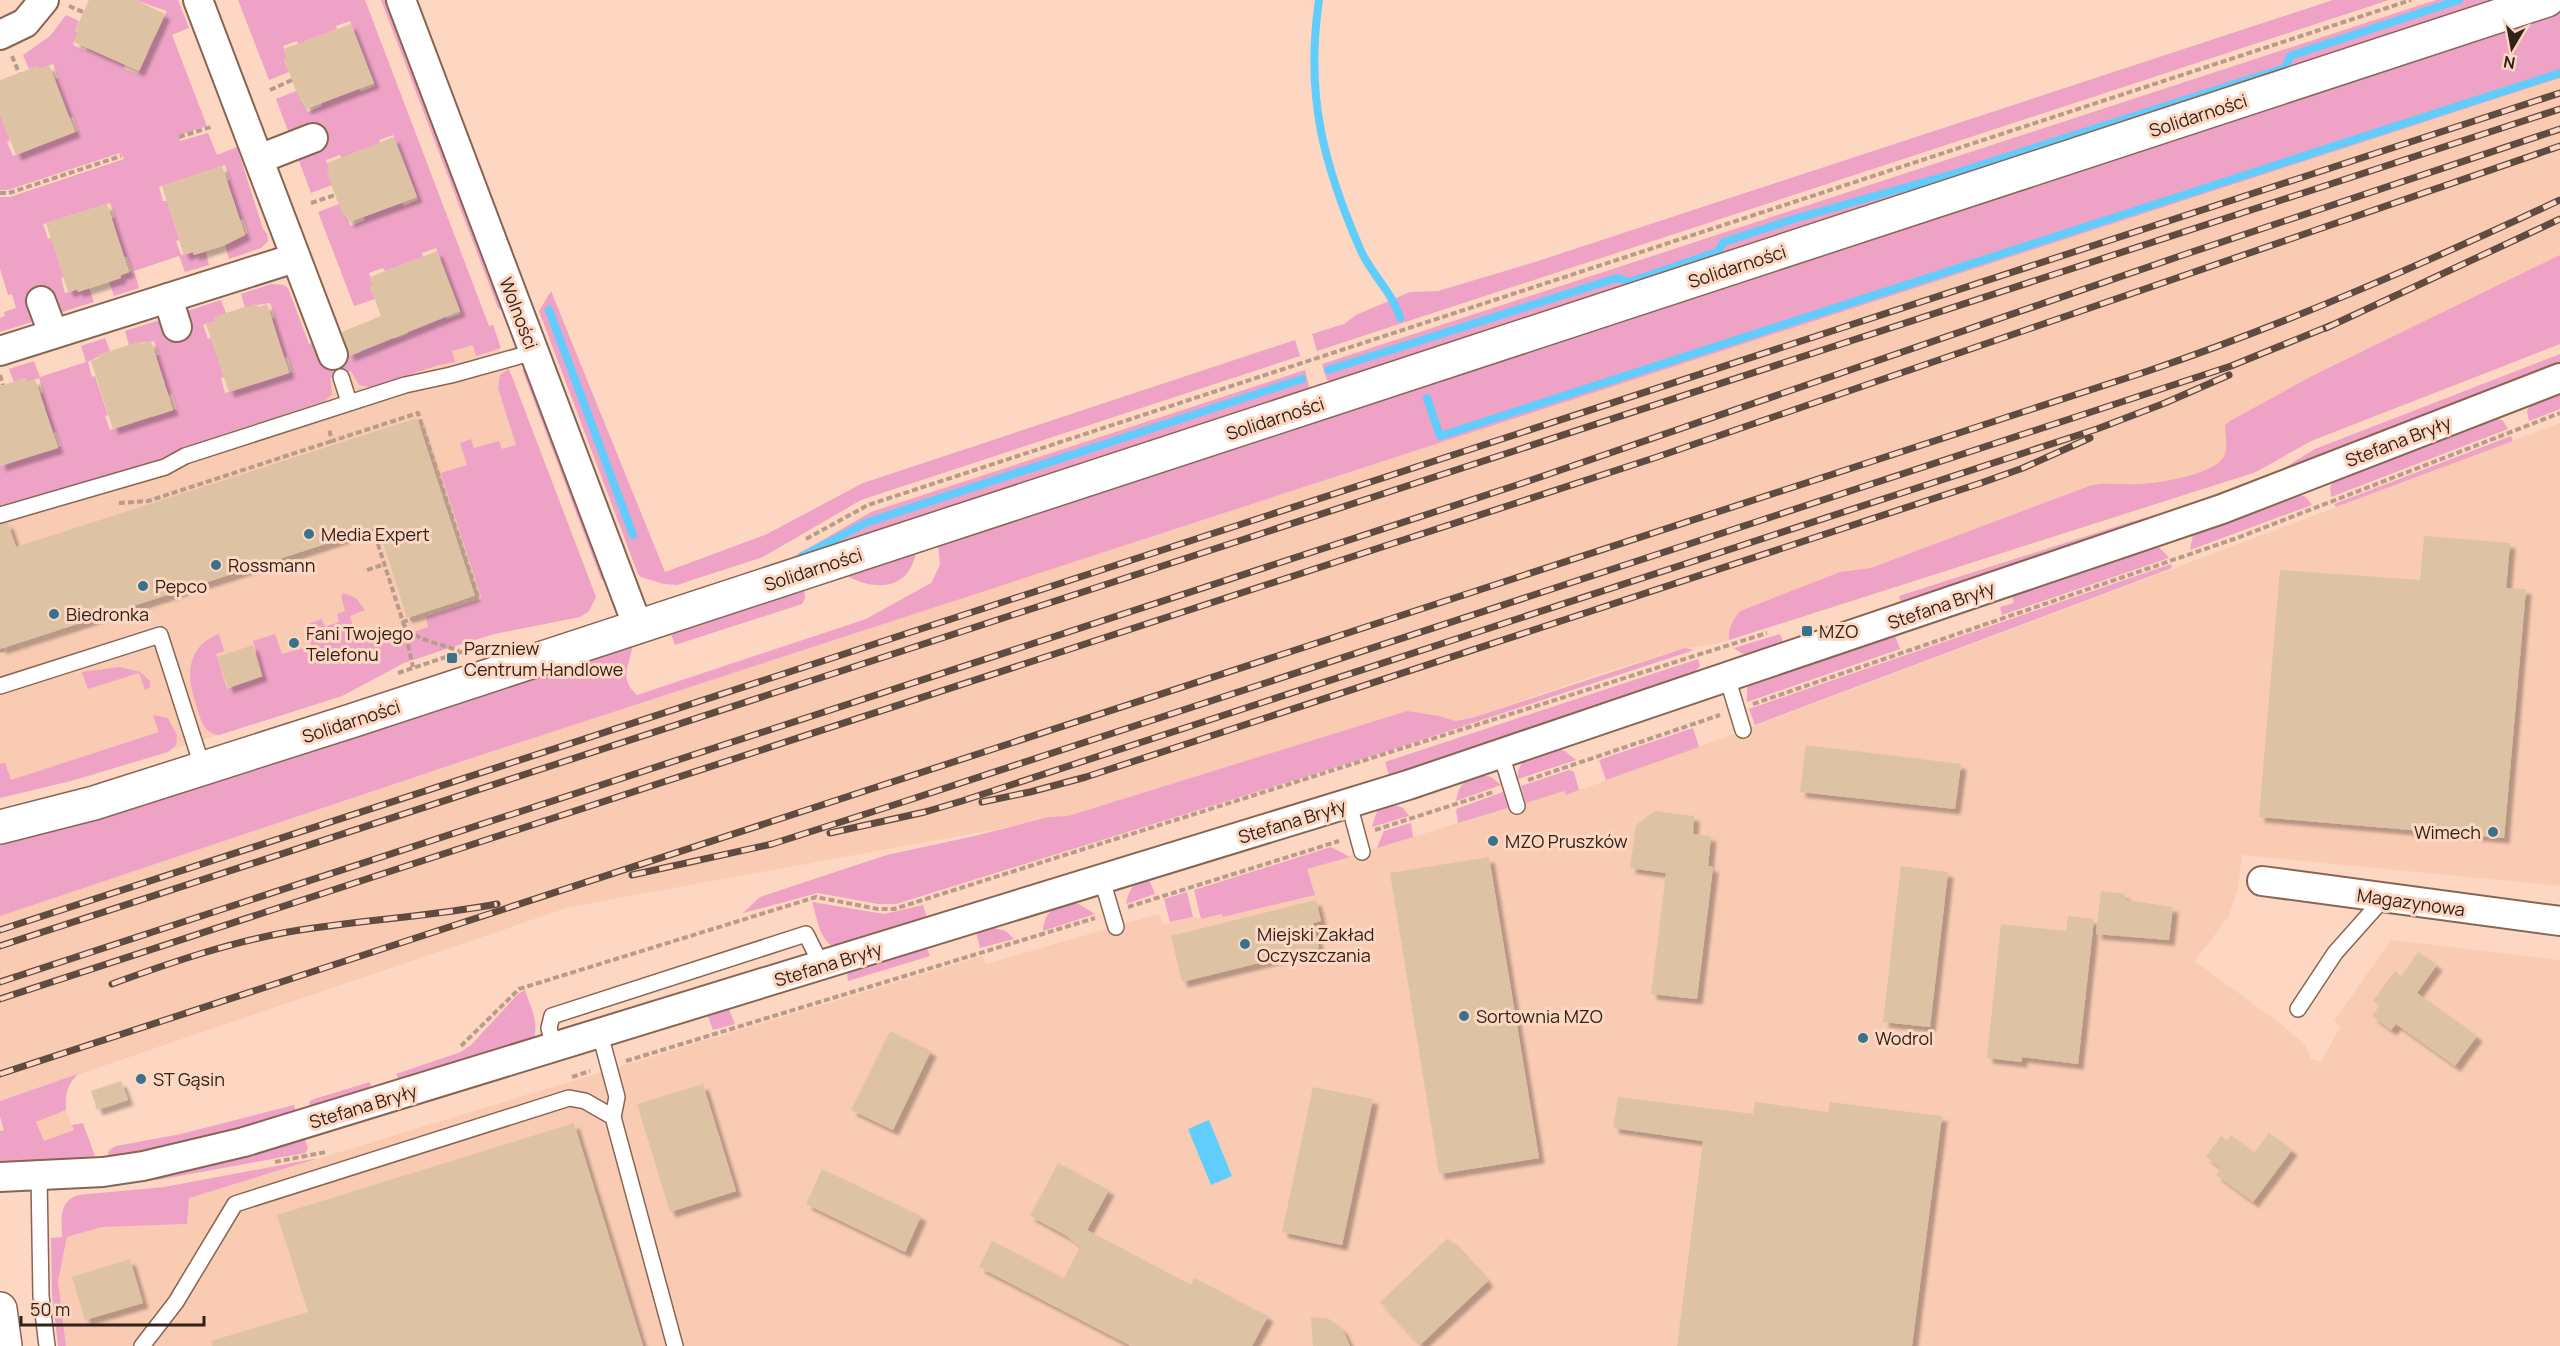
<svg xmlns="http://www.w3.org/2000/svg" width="2560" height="1346" font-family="Manrope,sans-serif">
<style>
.built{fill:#f9cbb3}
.green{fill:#eea2c5}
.water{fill:#61cdfd}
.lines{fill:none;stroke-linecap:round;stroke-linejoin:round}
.stream{stroke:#61cdfd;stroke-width:8}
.building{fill:#dec2a4;filter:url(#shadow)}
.service-casing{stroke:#876553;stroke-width:18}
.minor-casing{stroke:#876553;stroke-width:32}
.tertiary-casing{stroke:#876553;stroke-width:36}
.path{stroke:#b99b8b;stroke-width:4;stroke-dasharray:6 3;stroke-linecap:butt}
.service{stroke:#fff;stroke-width:15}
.minor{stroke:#fff;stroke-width:28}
.tertiary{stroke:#fff;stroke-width:33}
.rail-casing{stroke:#5f4b40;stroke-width:7}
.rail{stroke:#fdd7c2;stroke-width:4.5;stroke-dasharray:14;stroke-linecap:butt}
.poi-dot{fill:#3a728c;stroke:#fdd7c2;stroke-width:2}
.labels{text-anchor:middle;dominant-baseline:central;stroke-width:6;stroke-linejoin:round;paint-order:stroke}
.street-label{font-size:18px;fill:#30221a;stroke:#fdd7c2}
.poi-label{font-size:18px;fill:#30221a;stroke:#fdd7c2;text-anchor:start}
</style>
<defs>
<filter id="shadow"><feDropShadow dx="5.5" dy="5.5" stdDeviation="1.5" flood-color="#0004"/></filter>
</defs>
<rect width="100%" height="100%" fill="#fdd7c2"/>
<!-- built -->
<g class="built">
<path d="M2560,78V344L2311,441L2256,472L1716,644L1685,648L1599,674L1475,717L1456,721L1439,716L1407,711L1068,816L570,907L0,1101V916L472,758Z"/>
<path d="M489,327L509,369L596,597L589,611L580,617L494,634L449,648L404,663L342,696L120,766L0,798V485Z"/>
<path d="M2560,423V886L2242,855L2238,888L2229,916L2195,961L2286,1028L2306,1046L2311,1059L2321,1062L2340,1027L2334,1021L2391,940L2560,960V1346H66L58,1281L67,1237L102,1227L187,1224L189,1198L982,956L986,964L1159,914L1163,925L1193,917L1202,919L1222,914L1223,917L1314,895L1307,869L1564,791L1566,795L1720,739Z"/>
<path d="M66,1110L74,1130L44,1141L36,1122Z"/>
</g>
<!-- green -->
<g class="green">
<path d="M135,0H178L189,28L172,35L207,126L179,135L180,141L208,133L217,155L237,147L263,229L267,234L268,241L261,248L229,259L225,245L248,233L243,219L240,220L227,181L230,180L225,165L159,187L163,201H167L179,240L176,241L181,255L193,252L194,255L206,251L209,265L185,272L179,256L134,271L139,288L114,296L109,282L132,271L127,257H124L112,219L115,217L110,203L43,224L48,239L51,238L64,277L61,278L65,293L89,288L94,302L59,313L33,316L32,322L0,332V318L5,316L4,312L16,308L12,294L8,295L0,269V197H10L124,159L120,153L8,190H0V114L10,140L7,142L13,156L78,131L73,117L69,118L55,79L58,78L53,64L39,69L38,66L29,69L23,55L50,36L66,15L79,21L75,31L78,32L73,45L86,51L88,48L125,65L124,69L138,74L148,52L143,50L157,33L167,11Z"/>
<path d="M238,0H365L489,326L493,325L501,348L476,356L473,345L452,351L455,362L439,365L370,387L359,385L351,371L330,378L332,394L325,401L184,447L156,461L0,506V466L61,446L56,432L53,433L40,394L43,392L39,378L27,382L25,378L14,382L9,369L34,361L40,377L86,362L81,346L105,338L110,351L88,362L92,377L95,376L108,415L105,416L110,430L133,423L132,418L151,412L153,417L177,409L172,394L168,395L156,356L159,355L154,341L129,345L125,331L160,320L164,325L185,319L187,311L221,300L226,313L215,321L203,325L208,339L211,338L224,377L221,378L225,393L292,372L288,357L284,358L272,319L275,317L270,303L245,307L241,294L271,284L284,285L288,288L309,344L317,341L342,342L348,356L361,352L355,337L389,327L394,339L408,334L407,331L445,316L447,319L461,314L436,248L422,253L423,257L385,271L383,268L369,273L373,285L370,287L375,299L354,306L318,212L339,204L351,226L365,220L364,217L402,203L404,206L418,200L393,135L379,140L380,143L342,158L340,155L326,160L330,172L327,173L332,185L311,193L276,99L296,91L308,112L322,106L321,103L359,89L361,92L375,86L350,21L336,26L337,29L298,44L297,41L283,46L287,58L284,60L289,72L269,80Z"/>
<path d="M381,0H388L505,308L501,310L498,308Z"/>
<path d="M2333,0H2389L1317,351L1312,334L1344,324L1356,315L1410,292L1438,291L1535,262Z"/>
<path d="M2436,0H2512L1332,383L1327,380L1322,364Z"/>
<path d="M2560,12V78L472,758L0,916V840L633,643C631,663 617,678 637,695L866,619L931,583L940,565L938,543Z"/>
<path d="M2560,255V344L2311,441L2256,472L1729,640C1728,628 1733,620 1740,611L1840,572L1871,568L2092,485C2109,482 2123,485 2139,484C2160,483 2211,475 2223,458C2229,449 2225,436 2225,425L2230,421L2312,376Z"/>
<path d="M551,291L665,572L765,535L863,483L1295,340L1300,356L876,495L861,500L763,557L677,585L664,584L641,577L638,574L539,311Z"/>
<path d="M2560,354V366L2274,474L2315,449Z"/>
<path d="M509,369L596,597L589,611L580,617L494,634L449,648L404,663L342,696L219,735C203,733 200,718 196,704C186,677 186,646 219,634L224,651L216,654L227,689L263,677L253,641L275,634L282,654L311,646L305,625L322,619L325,627L339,622L337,614L345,611L341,596L343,593L356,598L365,610L350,616L359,643L374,638L379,644L428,627L426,617L482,599L441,473L467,465L460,443L471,439L474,448L499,441L502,449L516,445L498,388L500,375Z"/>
<path d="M522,369L526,371L608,580L605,581L601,579Z"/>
<path d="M1305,370L1309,386L1306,393L769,571L871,512Z"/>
<path d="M2560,389V409L2529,421L2527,411L2531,403Z"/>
<path d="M2497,418L2503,421L2508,429L2331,497L2330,488L2333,480Z"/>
<path d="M2511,436L2513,441L2336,507L2334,504Z"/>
<path d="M2297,494L2306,497L2312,505L2190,550L2193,534Z"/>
<path d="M2170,511L2171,514L1902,607L1899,596L2127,523Z"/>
<path d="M2153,545L2160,548L2169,558L2002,615L2000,607L2014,603L2011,593Z"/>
<path d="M916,550C911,591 873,592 844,574Z"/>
<path d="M2171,564L2172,568L1755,725L1749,709Z"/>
<path d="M804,587L805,598L802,604L675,645L670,631Z"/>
<path d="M1894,633L1900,649L1747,702V688L1756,679Z"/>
<path d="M1780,634L1785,646C1767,652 1750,662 1734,648Z"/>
<path d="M1685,648L1694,650L1385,752L896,904H878L818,893L743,913L760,897L887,855L979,835L1049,817L1068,816L1407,711L1439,716L1456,721L1475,717Z"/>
<path d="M1698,659L1700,666L1689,678L1389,776L1385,762Z"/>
<path d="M120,667L140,672L150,681V687L145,690L139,673L88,689L82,672Z"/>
<path d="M153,715L168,718L177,735L176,745L168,752L71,781L0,798V764L5,763L11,780L159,732Z"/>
<path d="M1693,728L1699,747L1606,780L1599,760Z"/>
<path d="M1553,748L1565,751L1576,760L1518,779C1515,758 1537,755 1553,748Z"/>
<path d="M1569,770L1574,772L1579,790L1566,795L1564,791L1526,803L1521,786Z"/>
<path d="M1482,775L1491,777L1501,785L1456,801C1459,783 1466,778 1482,775Z"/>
<path d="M1503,792L1508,808L1458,823L1456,809Z"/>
<path d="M1392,804L1403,808L1409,816L1372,827L1378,808Z"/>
<path d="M1411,823L1413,837L1377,848L1384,831Z"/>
<path d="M1331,847L1350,857L1307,869L1315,895L1223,917L1222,914L1201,919L1194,890Z"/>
<path d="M1149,879L1155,894L1126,904C1129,889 1134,881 1149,879Z"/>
<path d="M1187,892L1193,917L1170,922L1164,899Z"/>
<path d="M812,902L884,914L923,905L927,918L838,949C819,942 818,920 812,902Z"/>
<path d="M1069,902L1079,904L1095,914L1043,931C1044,913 1053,907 1069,902Z"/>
<path d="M989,927L1006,931L1014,939L980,948L976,931Z"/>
<path d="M926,947L930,956L848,981L847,972Z"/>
<path d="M525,990C530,1006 541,1025 532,1041L401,1083L396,1074L461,1052L471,1045L518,994Z"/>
<path d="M728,1007L735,1024L713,1030L708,1016L710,1012Z"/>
<path d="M78,1074C67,1085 65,1094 66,1110L36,1122L44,1141L74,1130L72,1125L83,1123L96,1159L0,1164V1131L4,1130L0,1117V1101Z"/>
<path d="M370,1082L372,1092L312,1111L309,1103L311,1100Z"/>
<path d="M294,1105L297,1115L232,1135L107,1159L109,1150L116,1146L181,1134Z"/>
<path d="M304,1136L308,1149L305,1153L157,1180L110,1184Z"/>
<path d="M319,1158L189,1198L187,1224L102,1227L67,1237L58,1281L66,1346H58L52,1294L51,1238L62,1237C62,1219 58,1202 78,1195L164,1187Z"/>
</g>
<!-- water -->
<path class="water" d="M1209,1120L1232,1176L1211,1185L1188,1129Z"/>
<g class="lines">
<!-- stream -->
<g class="stream">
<path d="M1319,0C1305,95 1323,164 1361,251C1372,275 1393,293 1400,318"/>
<path d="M549,310L633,535"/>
<path d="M1328,370L1617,278L1630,282L1717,252L1724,242L1794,219L1953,174L2285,68L2290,56L2459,0"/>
<path d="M1427,398L1440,436L2560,73"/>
<path d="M802,556L868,522L1302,379"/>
</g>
</g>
<!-- building -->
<g class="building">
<path d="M89,0H135L165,14L139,71L74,42L78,32L75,31Z"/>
<path d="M351,24L374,83L306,109L303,100L300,101L284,59L287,58L284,49Z"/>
<path d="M49,65L75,132L16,155L0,114V80L38,66L39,69Z"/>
<path d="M394,137L417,197L349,222L346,214L343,215L335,195L327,173L330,172L327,163Z"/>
<path d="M222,166L245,235L225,245L194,255L193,252L184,255L162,186Z"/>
<path d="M107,204L129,272L120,275L121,278L78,292L77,289L68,292L46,223Z"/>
<path d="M437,251L460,311L349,356L342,332L381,316L370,286L373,285L370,277Z"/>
<path d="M257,303L258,307L267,304L289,373L229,392L206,324L215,321L214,317Z"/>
<path d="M141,341L142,344L151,341L173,410L113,429L91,361L99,358L98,355Z"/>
<path d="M26,378L27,382L35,379L58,448L0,466V386Z"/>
<path d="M417,418L475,596L407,618L378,527L0,649V524L8,523L16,547Z"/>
<path d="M2424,536L2510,543L2506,588L2526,589L2504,838L2259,817L2280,570L2420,580Z"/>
<path d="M253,645L262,676L228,688L217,657Z"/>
<path d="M1806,745L1961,764L1955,809L1800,792Z"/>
<path d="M1655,811L1694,816L1693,834L1711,836L1708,866L1713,867L1697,999L1651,994L1666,873L1630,868L1636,825Z"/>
<path d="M1489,857L1539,1158L1439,1174L1390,873Z"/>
<path d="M1901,866L1948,872L1930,1027L1883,1022Z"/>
<path d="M2101,891L2125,894V900L2173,907L2169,940L2096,934Z"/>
<path d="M1316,900L1321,921L1313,923L1319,948L1182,982L1171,936Z"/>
<path d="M2068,916L2094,919L2078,1064L2022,1057V1062L1987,1058L2001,924L2066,931Z"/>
<path d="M2418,952L2437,965L2417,993L2477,1036L2455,1066L2396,1024L2391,1030L2372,1016L2380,1005L2373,1001L2389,979L2395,971L2401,976Z"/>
<path d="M890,1031L931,1051L893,1130L851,1110Z"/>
<path d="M121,1081L128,1100L97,1110L91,1091Z"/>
<path d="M703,1084L736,1191L670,1212L637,1104Z"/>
<path d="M1313,1087L1373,1099L1342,1245L1282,1232Z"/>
<path d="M1618,1097L1753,1114L1755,1102L1828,1112L1830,1102L1942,1116L1912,1346H1677L1703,1141L1613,1128Z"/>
<path d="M574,1123L643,1346H212L211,1341L308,1312L277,1215Z"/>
<path d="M2269,1133L2292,1150L2253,1202L2216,1175L2221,1168L2206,1157L2221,1136L2227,1140L2231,1135L2254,1153Z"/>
<path d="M1058,1163L1109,1190L1087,1230L1191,1285L1194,1278L1268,1316L1252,1346H1131L979,1267L992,1241L1064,1278L1080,1247L1067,1236L1030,1216Z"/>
<path d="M822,1169L921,1216L905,1252L806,1204Z"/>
<path d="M1448,1238L1488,1281L1420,1345L1380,1302Z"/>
<path d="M130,1259L143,1303L85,1320L72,1277Z"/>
<path d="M1311,1317L1329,1319L1342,1329L1350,1346H1313Z"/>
</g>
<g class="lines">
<defs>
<g id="service">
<path d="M341,377L349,402"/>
<path d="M0,515L165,467L185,456L405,385L451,375L534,352"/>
<path d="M1727,677L1743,730"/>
<path d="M0,686L160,635L203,769"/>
<path d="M1501,754L1517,806"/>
<path d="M1349,804L1362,852"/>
<path d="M1102,880L1116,927"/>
<path d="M2298,1009L2335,953L2383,899"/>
<path d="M600,1034L617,1097L613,1117"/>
<path d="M554,1048L549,1028L552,1016L806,934L822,966"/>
<path d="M39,1175L41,1296L47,1346"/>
<path d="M142,1346L176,1302L235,1204L569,1098L585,1101L613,1117L675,1346"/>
</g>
<g id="minor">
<path d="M198,0L333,355"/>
<path d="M401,0L638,627"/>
<path d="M0,35L25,23L44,0"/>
<path d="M259,159L313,138"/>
<path d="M168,298L177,327"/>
<path d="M41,301L53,333"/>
<path d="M0,351L295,258"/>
<path d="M2262,881L2560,921"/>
<path d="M0,1177L103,1172L143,1166L244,1142L1408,785L2222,509L2560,378"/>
</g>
<g id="tertiary">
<path d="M0,827L94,803L351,721L2547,0"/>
<path d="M0,1309L5,1346"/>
</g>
</defs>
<!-- service casing -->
<use href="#service" class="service-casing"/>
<!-- minor casing -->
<use href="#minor" class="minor-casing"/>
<!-- tertiary casing -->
<use href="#tertiary" class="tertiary-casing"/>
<!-- path -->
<g class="path">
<path d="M69,6L83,12"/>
<path d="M12,56L19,73"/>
<path d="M270,90L292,80"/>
<path d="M179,137L211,127"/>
<path d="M0,193H9L121,156"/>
<path d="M311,203L335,195"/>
<path d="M0,375L3,385"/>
<path d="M119,503L148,501L332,441"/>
<path d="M806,539L868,505L2411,0"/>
<path d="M367,570L385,564"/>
<path d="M403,622C407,639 443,644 459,651"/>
<path d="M404,627L413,667"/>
<path d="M0,651L108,619L374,532L403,622L478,597L418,413L332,441L329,429"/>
<path d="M398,673L485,644"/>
<path d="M1753,704L2237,538L2560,413"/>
<path d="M1528,780L1720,715"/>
<path d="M1375,830L1493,792"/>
<path d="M1128,907L1339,841"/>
<path d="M461,1046L519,989L816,897L878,909H894L1767,633"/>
<path d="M626,1061L1095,918"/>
<path d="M572,1077L590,1071"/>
<path d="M275,1162L326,1152"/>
</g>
<!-- service -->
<use href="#service" class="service"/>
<!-- minor -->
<use href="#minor" class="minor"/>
<!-- tertiary -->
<use href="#tertiary" class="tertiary"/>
<defs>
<g id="rail">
<path d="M2326,328L2560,219"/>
<path d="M982,802L1030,792L1086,777L1981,483L2023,468L2090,438"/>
<path d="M830,833L925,812L962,801L2097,429L2165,403L2229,375"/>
<path d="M632,875L772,844L903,802L2231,366L2332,325"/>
<path d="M0,930L2560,93"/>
<path d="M0,946L2560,109"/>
<path d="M0,982L1520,484L2186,254L2560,129"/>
<path d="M112,984C169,963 228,943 288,932C357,920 428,917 497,904"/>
<path d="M0,999L1657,457L2560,146"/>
<path d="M0,1074L2148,371C2289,323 2425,263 2560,200"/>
</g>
</defs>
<!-- rail casing -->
<use href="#rail" class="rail-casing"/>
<!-- rail -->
<use href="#rail" class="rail"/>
</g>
<!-- markers -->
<g class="poi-dot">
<circle cx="309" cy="534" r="6"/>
<circle cx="216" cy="565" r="6"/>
<circle cx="143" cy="586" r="6"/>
<circle cx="54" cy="614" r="6"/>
<rect x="1801" y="625" width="12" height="12" rx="3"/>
<circle cx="294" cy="643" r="6"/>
<rect x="446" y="652" width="12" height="12" rx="3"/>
<circle cx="2493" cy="832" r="6"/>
<circle cx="1493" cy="841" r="6"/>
<circle cx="1245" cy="944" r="6"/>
<circle cx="1464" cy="1016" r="6"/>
<circle cx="1863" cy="1038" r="6"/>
<circle cx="141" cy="1079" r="6"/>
</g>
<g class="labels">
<!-- street labels -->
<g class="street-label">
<text transform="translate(2198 115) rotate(-18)">Solidarności</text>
<text transform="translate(1737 266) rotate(-18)">Solidarności</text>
<text transform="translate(519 313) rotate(69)">Wolności</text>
<text transform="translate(1275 418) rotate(-18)">Solidarności</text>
<text transform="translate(2398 441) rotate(-21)">Stefana Bryły</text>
<text transform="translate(813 569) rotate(-18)">Solidarności</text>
<text transform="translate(1941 605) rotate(-19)">Stefana Bryły</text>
<text transform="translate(351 721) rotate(-18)">Solidarności</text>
<text transform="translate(1292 821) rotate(-17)">Stefana Bryły</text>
<text transform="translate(2411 902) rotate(8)">Magazynowa</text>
<text transform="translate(828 964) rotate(-17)">Stefana Bryły</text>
<text transform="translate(363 1106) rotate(-17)">Stefana Bryły</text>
</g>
<!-- poi labels -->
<g class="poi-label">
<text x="321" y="534">Media Expert</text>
<text x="228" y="565">Rossmann</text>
<text x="155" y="586">Pepco</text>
<text x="66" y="614">Biedronka</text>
<text x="1819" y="631">MZO</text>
<text x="306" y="633">Fani Twojego<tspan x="306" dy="21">Telefonu</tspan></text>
<text x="464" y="648">Parzniew<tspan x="464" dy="21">Centrum Handlowe</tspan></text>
<text x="2481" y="832" text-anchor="end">Wimech</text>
<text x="1505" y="841">MZO Pruszków</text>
<text x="1257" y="934">Miejski Zakład<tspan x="1257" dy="21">Oczyszczania</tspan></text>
<text x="1476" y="1016">Sortownia MZO</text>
<text x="1875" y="1038">Wodrol</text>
<text x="153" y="1079">ST Gąsin</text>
</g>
</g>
<!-- north arrow -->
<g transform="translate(2512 48) rotate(190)" stroke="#fdd7c2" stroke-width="4.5" paint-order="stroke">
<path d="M0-4.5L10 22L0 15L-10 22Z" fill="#30221a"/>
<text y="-9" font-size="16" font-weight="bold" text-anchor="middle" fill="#30221a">N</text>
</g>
<!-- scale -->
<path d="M21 1316v9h183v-9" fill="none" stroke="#30221a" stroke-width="3"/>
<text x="30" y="1316" font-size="18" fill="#30221a" stroke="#fdd7c2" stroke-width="4.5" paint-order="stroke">50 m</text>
</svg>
